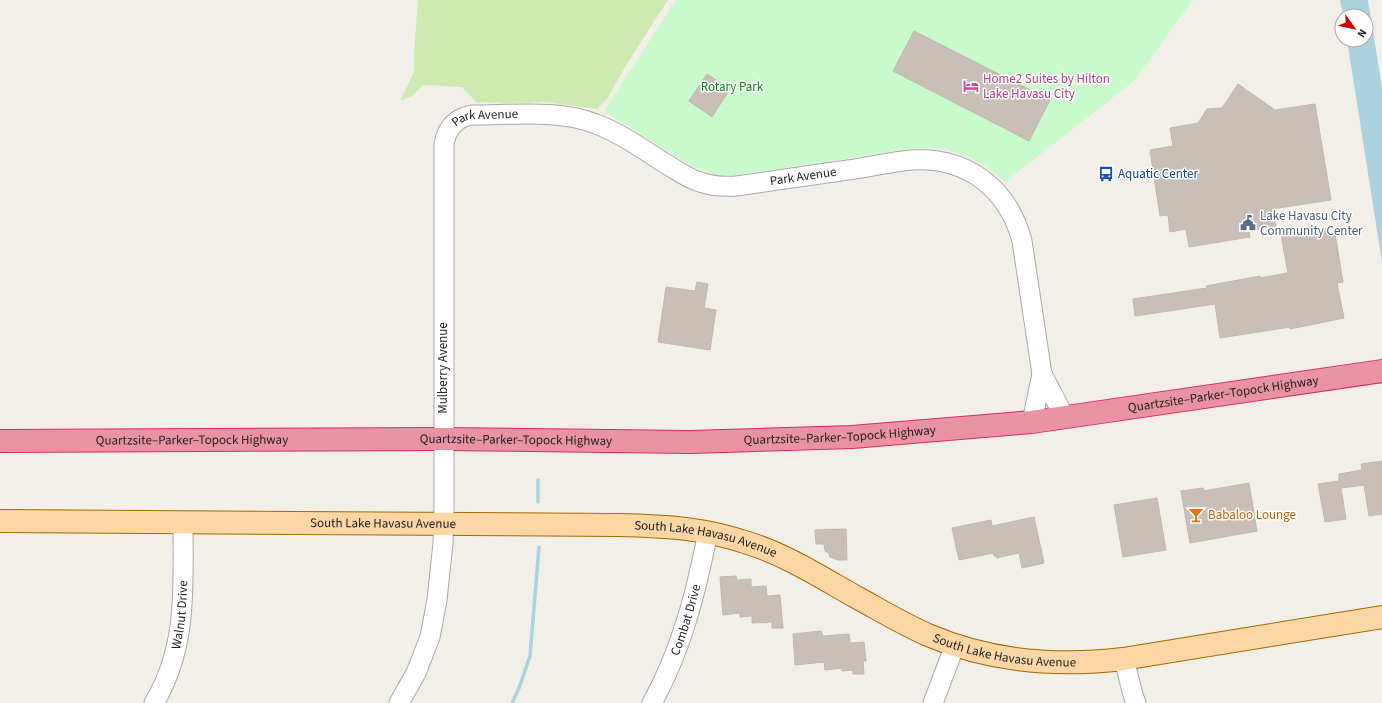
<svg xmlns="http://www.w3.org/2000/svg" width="1382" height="703" font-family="'Source Sans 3',sans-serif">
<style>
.grass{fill:#cdebb0}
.park{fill:#c8facc}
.water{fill:#aad3df}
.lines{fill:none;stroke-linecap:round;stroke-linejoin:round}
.stream{stroke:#aad3df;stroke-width:3.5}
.building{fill:#c7bfb8;stroke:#c4b6ab}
.minor-casing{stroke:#a9a9a9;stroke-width:21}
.major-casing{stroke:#a06b00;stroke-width:24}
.highway-casing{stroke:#dc2a67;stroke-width:24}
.minor{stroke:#fff;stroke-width:19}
.major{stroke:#fcd6a4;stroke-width:22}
.highway{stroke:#e892a2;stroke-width:22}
.labels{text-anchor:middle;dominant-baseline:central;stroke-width:3;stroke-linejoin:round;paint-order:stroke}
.hotel-label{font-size:13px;fill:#b23c85;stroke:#fff;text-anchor:start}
.park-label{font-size:13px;fill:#0c8416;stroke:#fff}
.street-label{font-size:13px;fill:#222;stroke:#fff}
.transit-label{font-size:13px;fill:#164399;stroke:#fff;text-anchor:start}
.service-label{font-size:13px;fill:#4e5e75;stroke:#fff;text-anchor:start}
.food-label{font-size:13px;fill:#c56008;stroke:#fff;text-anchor:start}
</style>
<rect width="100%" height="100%" fill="#f2efe9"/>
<!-- grass -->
<path class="grass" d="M418,0H668L628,62L607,99L597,109L545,102L510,103L476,102L462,87C449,87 436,85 423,85L414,95L400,101L414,72V52Z"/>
<!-- park -->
<path class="park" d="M676,0H1193L1134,81L1005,182C981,158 951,147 918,148L736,175H716L691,166L604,111Z"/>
<!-- water -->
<path class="water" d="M1340,0H1368L1382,88V262L1347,40H1366V16H1343Z"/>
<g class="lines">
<!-- stream -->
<g class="stream">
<path d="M538,502V480"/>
<path d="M512,703L519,688L530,656L539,547"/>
</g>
</g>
<!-- building -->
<g class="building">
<path d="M914,31L1050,100L1029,141L893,71Z"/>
<path d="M707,74L730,89L712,117L689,101Z"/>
<path d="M1238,84L1275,110L1315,104L1331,200L1272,209L1276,226L1249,231L1250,237L1189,247L1186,229L1170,232L1168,215L1160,216L1150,150L1173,146L1170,128L1198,123L1207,109L1222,108Z"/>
<path d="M1327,228L1328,234L1335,233L1343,282L1337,283L1344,318L1290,329V327L1220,338L1215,304L1135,316L1133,299L1207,288L1206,286L1260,276V278L1288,273L1281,235Z"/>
<path d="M697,282L708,284L704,308L716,310L710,350L658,342L666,287L695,291Z"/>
<path d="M1382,461V514L1369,516L1364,485L1341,488L1346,519L1325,522L1318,484L1339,481V474L1362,470L1361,464Z"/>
<path d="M1249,483L1257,531L1190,543L1181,491L1203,488L1204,491Z"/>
<path d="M1157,498L1166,550L1123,557L1114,505Z"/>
<path d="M1034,517L1044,563L1022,568L1019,553L997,558L996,556H994L993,553L959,560L952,528L991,520L992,526Z"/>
<path d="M846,529L847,560H838L830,557L829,553L825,551L824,544H816L815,530Z"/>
<path d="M736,576L737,580L751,579V587L766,586L767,596L780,595L783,628H772V622L752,623V616L740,617V613L723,615L720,577Z"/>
<path d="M821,631L823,636L849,634L850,643L864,642L866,661H863L864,674H853V670L842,671V668L825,670L824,662L795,665L793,634Z"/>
</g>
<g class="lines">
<defs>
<g id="minor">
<path d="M1042,374L1065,418"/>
<path d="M1123,659C1129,673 1130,689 1136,703"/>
<path id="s1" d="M154,703C188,647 183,585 183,523"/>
<path id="s2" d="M399,703L416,673L430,637L437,600L443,543L444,507V145C446,129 455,118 472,115C511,115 559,109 596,124C620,133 641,148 663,162C675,169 686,178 700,182C712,186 724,187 736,186C774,181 811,175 848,170C869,167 891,162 912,160C967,157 1008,188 1022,241L1042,374L1032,422"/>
<path id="s3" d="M652,703C682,649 696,592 708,532"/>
<path d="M933,703L955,645"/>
</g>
<g id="major">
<path id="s4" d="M0,521L618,525C666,526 705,528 751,544C788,556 822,578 856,597C880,610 903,624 928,635C991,662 1056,667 1123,659L1382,617"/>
</g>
<g id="highway">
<path id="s5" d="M0,441L443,439L690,442L852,437L1032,422L1382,371"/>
</g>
</defs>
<!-- minor casing -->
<use href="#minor" class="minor-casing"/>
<!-- major casing -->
<use href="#major" class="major-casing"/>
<!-- highway casing -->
<use href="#highway" class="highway-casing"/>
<!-- minor -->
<use href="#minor" class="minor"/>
<!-- major -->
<use href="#major" class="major"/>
<!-- highway -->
<use href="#highway" class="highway"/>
</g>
<!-- icons -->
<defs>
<symbol id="hotel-bare" viewBox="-9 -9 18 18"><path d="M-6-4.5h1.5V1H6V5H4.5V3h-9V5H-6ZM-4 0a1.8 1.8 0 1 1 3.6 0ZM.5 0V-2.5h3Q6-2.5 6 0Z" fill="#d1479c" stroke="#fff" stroke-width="2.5" paint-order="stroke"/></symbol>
<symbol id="bus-bare" viewBox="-9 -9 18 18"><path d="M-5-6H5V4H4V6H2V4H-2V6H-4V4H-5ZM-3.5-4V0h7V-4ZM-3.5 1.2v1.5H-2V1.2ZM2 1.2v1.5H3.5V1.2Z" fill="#1a4fb4" stroke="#fff" stroke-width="2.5" paint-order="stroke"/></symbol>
<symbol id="civic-bare" viewBox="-9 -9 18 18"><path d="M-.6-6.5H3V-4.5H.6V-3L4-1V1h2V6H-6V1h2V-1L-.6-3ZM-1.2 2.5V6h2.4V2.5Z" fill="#5c6f8a" stroke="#fff" stroke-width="2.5" paint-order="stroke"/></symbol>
<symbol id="bar-bare" viewBox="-9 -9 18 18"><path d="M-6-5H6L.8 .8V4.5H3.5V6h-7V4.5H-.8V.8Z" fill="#e8710a" stroke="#fff" stroke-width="2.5" paint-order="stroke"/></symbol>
</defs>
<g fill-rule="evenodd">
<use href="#hotel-bare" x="960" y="75" width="22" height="22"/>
<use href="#bus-bare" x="1095" y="163" width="22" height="22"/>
<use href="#civic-bare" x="1237" y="212" width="22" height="22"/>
<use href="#bar-bare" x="1185" y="504" width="22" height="22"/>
</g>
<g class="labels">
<!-- hotel labels -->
<g class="hotel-label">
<text x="983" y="79">Home2 Suites by Hilton<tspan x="983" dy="15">Lake Havasu City</tspan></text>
</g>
<!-- park labels -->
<g class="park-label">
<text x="732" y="87">Rotary Park</text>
</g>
<!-- street labels -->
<g class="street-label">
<text stroke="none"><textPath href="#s2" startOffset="623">Park Avenue</textPath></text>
<text stroke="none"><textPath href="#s2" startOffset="959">Park Avenue</textPath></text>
<text transform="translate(443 368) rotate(-90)">Mulberry Avenue</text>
<text stroke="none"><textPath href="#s5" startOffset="1226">Quartzsite–Parker–Topock Highway</textPath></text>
<text stroke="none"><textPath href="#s5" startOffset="840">Quartzsite–Parker–Topock Highway</textPath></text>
<text stroke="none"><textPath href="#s5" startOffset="192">Quartzsite–Parker–Topock Highway</textPath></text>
<text stroke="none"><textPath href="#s5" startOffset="516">Quartzsite–Parker–Topock Highway</textPath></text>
<text stroke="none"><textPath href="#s4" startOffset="383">South Lake Havasu Avenue</textPath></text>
<text stroke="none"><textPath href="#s4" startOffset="707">South Lake Havasu Avenue</textPath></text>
<text stroke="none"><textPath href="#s1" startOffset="93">Walnut Drive</textPath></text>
<text stroke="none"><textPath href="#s3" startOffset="90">Combat Drive</textPath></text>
<text stroke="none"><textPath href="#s4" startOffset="1031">South Lake Havasu Avenue</textPath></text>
</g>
<!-- transit labels -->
<g class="transit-label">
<text x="1118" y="174">Aquatic Center</text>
</g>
<!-- service labels -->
<g class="service-label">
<text x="1260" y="216">Lake Havasu City<tspan x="1260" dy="15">Community Center</tspan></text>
</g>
<!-- food labels -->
<g class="food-label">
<text x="1208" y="515">Babaloo Lounge</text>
</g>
</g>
<!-- north arrow -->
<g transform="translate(1354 28) rotate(123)"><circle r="19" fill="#ffffff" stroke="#a7a7a7"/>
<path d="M0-3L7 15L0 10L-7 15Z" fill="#d40000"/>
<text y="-6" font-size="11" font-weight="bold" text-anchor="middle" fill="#222222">N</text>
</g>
</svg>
